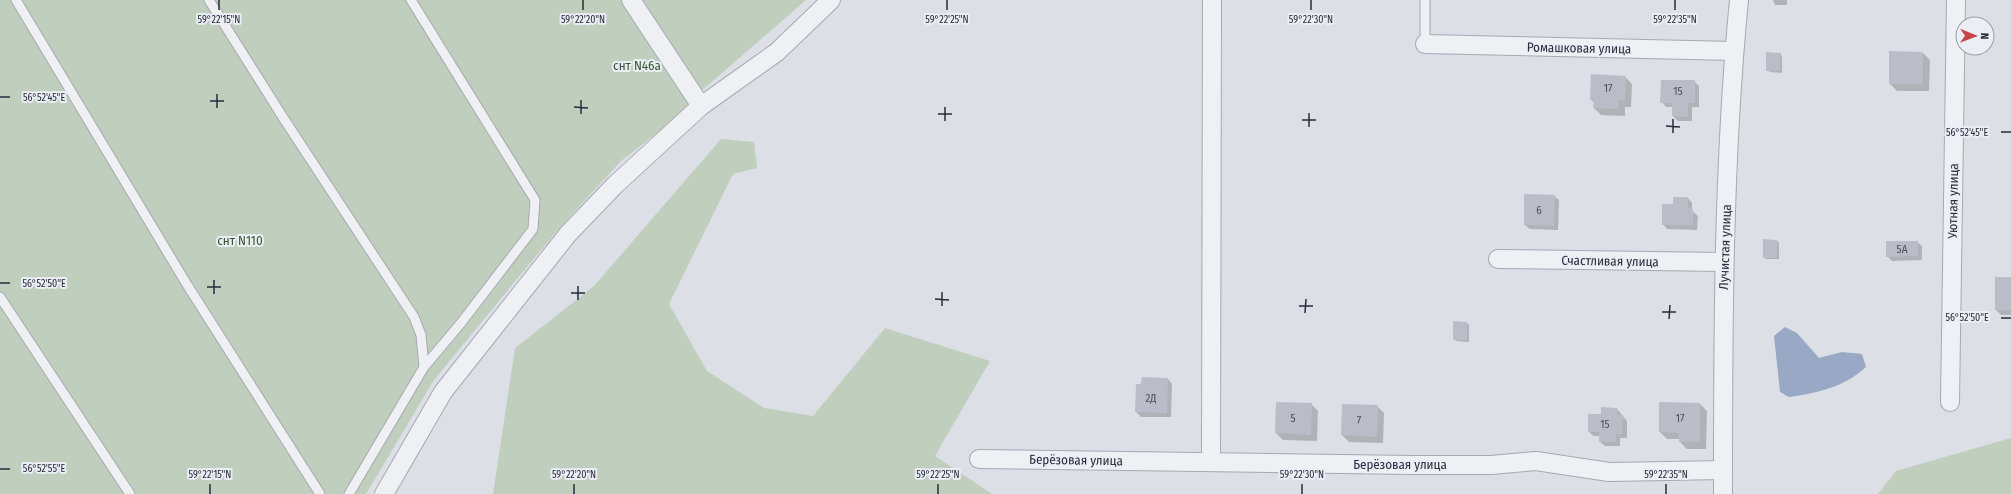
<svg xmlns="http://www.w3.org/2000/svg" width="2011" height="494" font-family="'Fira Sans Condensed',sans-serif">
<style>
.green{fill:#c0cfbd}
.water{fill:#98a8c5}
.shadow{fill:#0003}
.building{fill:#babdc8}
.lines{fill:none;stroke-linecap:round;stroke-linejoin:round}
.service-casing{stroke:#a6a9b3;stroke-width:11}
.minor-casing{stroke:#a6a9b3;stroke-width:20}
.service{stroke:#eef0f4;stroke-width:9}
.minor{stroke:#eef0f4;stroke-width:18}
.ticks{fill:none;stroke:#272c3b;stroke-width:1.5}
.labels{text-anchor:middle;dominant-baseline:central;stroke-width:4;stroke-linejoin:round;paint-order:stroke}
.number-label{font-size:11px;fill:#4c505e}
.street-label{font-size:13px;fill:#272c3b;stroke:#ebeef4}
.park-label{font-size:13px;fill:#375634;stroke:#ebeef4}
.ticks-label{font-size:10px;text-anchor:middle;fill:#272c3b;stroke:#ebeef4;stroke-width:4;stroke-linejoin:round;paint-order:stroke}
</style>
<rect width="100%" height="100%" fill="#dcdfe6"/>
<!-- green -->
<g class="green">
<path d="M0,0H806L699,93L685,111L621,161L555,233L434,380L366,494H0Z"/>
<path d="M721,139L754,142L757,168L733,174L669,304L707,371L764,408L813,416L885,328L990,361L935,456L992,494H493L515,348L594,286Z"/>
<path d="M2011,438V494H1878L1896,471Z"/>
</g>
<!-- water -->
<path class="water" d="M1785,327L1797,333L1819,358L1842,352L1862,354L1866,367C1845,387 1817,393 1789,397L1780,392L1774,336Z"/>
<!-- shadow -->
<g class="shadow">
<path d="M1773,0H1787V5H1775Z"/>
<path d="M1923,53L1930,60L1929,91H1897L1890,84Z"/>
<path d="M1780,54L1782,56V73L1770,72L1767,70Z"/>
<path d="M1625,77L1632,84L1631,107H1625V116L1601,115L1594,108L1595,103L1591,100Z"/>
<path d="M1694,81L1699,86V107H1692V121H1678L1673,116V107H1666L1662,102Z"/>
<path d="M1554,196L1559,200L1558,230L1530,229L1525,225Z"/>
<path d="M1688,198L1692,203V211L1698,216L1697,230L1667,229L1663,224L1674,205Z"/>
<path d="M1777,241L1779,243V259H1766L1764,257Z"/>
<path d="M1917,242L1922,246V260L1892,261L1887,256Z"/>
<path d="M1996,278H2011V315H2001L1996,310Z"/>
<path d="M1467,323L1469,325V342L1456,341L1454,339Z"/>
<path d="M1168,379L1172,384L1171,417H1141L1136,412Z"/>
<path d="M1277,403L1311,404L1318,411L1317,441L1283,440L1276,433Z"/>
<path d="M1700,404L1707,411L1706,449H1687L1680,442V439H1667L1660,432Z"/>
<path d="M1377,406L1384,413L1383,443L1349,442L1342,435Z"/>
<path d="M1617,409L1627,421V438H1620V446H1605L1600,442V436H1594L1589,432L1602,415Z"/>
</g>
<!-- building -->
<g class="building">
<path d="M1889,51L1923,52V84H1889Z"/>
<path d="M1766,52L1781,53L1780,71H1766Z"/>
<path d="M1591,74L1626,76L1625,101L1619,100V109L1593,108L1594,100H1590Z"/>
<path d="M1661,80H1695V103H1688V117L1672,116V103H1660Z"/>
<path d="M1524,194L1555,195L1554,226L1524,225Z"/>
<path d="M1673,197H1688V207L1693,210V225H1662V204H1673Z"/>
<path d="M1763,239L1777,240V258H1763Z"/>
<path d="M1886,241H1918V256L1886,257Z"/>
<rect x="1995" y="277" width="16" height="33"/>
<path d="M1453,321L1467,322V340H1453Z"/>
<path d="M1142,377L1168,378L1167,413L1135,412L1136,384H1141Z"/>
<path d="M1276,402L1312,403L1311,435L1275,433Z"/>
<path d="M1659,402L1700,403V442H1679V433L1659,432Z"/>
<path d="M1342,404L1378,405L1377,437L1341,435Z"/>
<path d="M1601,407L1617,408V415H1623L1622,434H1616V442H1599V432H1588V414H1601Z"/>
</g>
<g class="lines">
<defs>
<g id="service">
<path d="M16,0L186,283L320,494"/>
<path d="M209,0L284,119L414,317L421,335L424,367"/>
<path d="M1425,44V0"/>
<path d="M0,297L130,494"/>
<path d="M349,494L424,367L461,323L533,229L535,200L411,0"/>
</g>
<g id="minor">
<path d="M631,0L701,106"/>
<path d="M1425,44L1734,51"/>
<path d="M1498,259L1723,262"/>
<path d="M1950,402L1956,0"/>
<path d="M979,459L1411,465H1491L1536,461L1609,472L1723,470"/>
<path d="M1211,462L1212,0"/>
<path d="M384,494L443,392L568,234L615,185L701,106L777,52L831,0"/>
<path d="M1723,494C1723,329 1723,164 1739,0"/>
</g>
</defs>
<!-- service casing -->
<use href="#service" class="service-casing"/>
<!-- minor casing -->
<use href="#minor" class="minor-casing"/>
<!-- service -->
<use href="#service" class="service"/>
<!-- minor -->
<use href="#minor" class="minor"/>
</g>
<!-- ticks -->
<path class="ticks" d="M219,10V0M583,10V0M947,10V0M1311,10V0M1675,10V0M0,97H10M210,101H224M574,107L588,108M217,108V94M581,114V100M938,114H952M1302,120H1316M945,121V107M1666,126L1680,127M1309,127V113M2001,132H2011M1673,133V119M0,283H10M207,287H221M571,293H585M214,294V280M935,299L949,300M578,300V286M942,306V292M1299,306H1313M1662,312H1676M1305,313L1306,299M2001,318H2011M1669,319L1670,305M0,469H10M210,494V484M574,494V484M938,494V484M1302,494V484M1666,494V484"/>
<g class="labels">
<!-- number labels -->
<g class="number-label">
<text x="1608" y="88">17</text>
<text x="1678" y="91">15</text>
<text x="1539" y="210">6</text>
<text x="1902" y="249">5А</text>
<text x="1151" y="398">2Д</text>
<text x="1293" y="418">5</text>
<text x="1680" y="418">17</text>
<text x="1359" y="420">7</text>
<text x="1605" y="424">15</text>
</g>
<!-- street labels -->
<g class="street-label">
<text transform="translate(1579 48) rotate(1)">Ромашковая улица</text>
<text transform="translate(1953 201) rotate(-89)">Уютная улица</text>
<text transform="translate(1725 247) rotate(-88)">Лучистая улица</text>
<text transform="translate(1610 261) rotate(1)">Счастливая улица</text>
<text transform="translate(1076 460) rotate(1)">Берёзовая улица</text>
<text x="1400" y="464">Берёзовая улица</text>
</g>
<!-- park labels -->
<g class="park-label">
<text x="637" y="65">снт N46а</text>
<text x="240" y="240">снт N110</text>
</g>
</g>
<g class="ticks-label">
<text x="219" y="23">59°22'15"N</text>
<text x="583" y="23">59°22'20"N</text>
<text x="947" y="23">59°22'25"N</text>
<text x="1311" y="23">59°22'30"N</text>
<text x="1675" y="23">59°22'35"N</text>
<text x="44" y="101">56°52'45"E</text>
<text x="1967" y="136">56°52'45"E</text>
<text x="44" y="287">56°52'50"E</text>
<text x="1967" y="321">56°52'50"E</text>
<text x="44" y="472">56°52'55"E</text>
<text x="210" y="478">59°22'15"N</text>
<text x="574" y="478">59°22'20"N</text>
<text x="938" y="478">59°22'25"N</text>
<text x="1302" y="478">59°22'30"N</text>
<text x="1666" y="478">59°22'35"N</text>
</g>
<!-- north arrow -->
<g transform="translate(1975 36) rotate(91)"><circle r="19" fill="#ebeef4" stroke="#9da0aa"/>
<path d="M0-3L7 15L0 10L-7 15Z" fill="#c84448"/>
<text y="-6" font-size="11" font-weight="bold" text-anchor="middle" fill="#272c3b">N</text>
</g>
</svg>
